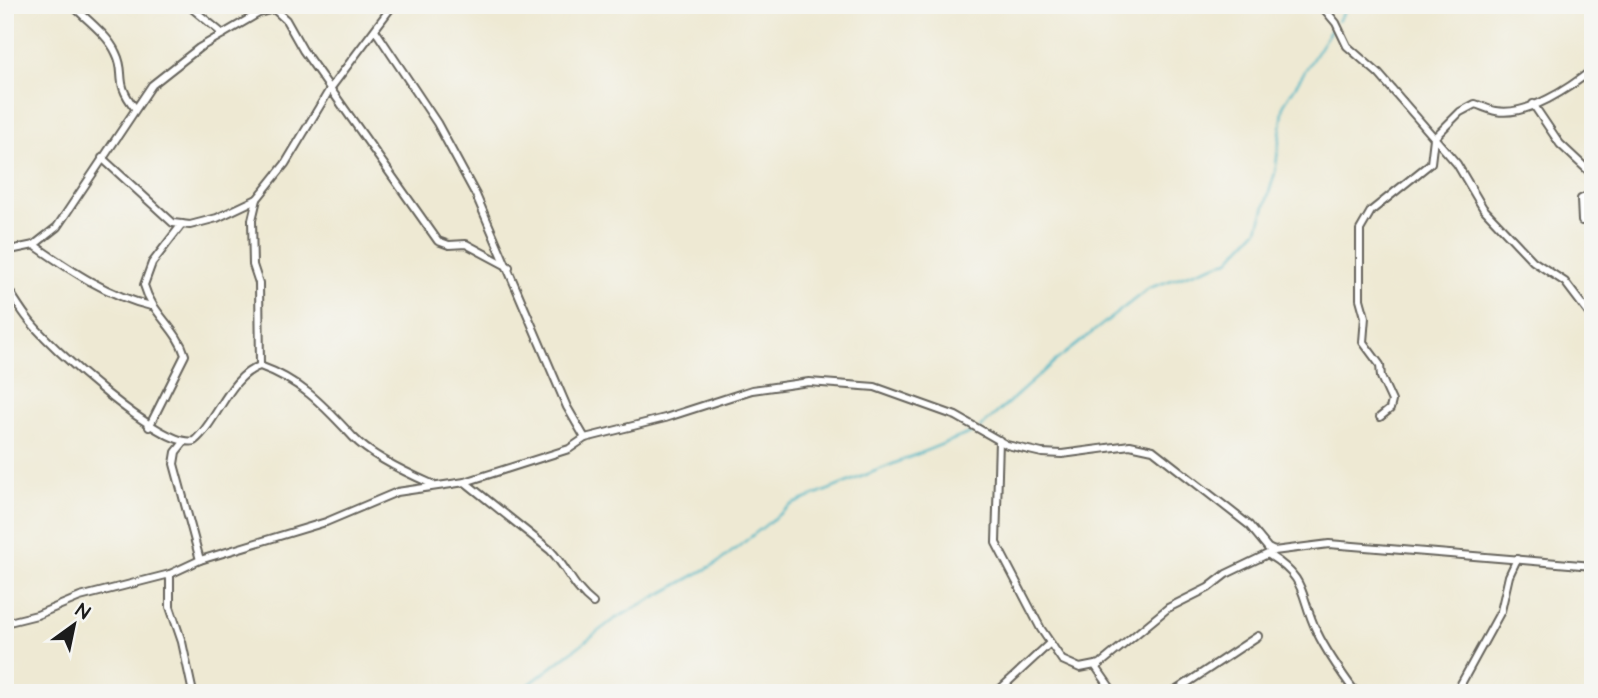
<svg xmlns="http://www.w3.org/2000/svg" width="1598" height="698" font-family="'Architects Daughter',sans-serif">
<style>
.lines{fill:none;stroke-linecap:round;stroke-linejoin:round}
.stream{stroke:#47b3c4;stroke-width:2}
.minor-casing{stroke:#66645c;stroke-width:10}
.minor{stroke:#fff;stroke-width:6}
</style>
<rect width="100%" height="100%" fill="#f6f6f2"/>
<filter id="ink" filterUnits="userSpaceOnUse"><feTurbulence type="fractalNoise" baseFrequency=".0143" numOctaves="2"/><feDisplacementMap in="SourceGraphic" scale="14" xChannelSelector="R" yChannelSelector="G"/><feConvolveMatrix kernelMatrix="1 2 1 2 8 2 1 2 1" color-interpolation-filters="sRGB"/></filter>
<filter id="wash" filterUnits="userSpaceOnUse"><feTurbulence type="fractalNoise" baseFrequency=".00686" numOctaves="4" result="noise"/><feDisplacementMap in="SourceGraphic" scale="28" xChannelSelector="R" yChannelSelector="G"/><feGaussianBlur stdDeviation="1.57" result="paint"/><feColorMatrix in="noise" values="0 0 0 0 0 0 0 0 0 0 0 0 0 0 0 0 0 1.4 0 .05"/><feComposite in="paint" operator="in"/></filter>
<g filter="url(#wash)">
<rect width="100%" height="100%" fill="#eee9d3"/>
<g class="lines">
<!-- stream -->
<g class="stream">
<path d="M1338,21L1349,5"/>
<path d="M980,428L1053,363L1149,288L1229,260L1258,229L1275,173L1284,104L1334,25"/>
<path d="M518,693L613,620L719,562L791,505L975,431"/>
</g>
</g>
</g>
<g filter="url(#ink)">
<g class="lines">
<defs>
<g id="minor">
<path d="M72,5C86,19 108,35 116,53C127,75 113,81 135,108"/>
<path d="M188,5L223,34"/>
<path d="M1321,5L1336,23L1347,46L1379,74L1457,164L1483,208L1533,261L1565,282L1593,319"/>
<path d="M375,30L437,123L476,195L567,407L585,438"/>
<path d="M1533,104L1560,144L1593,175"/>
<path d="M102,158L173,223L190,225L217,218L257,199L285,164L330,89L393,5"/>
<path d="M257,199L252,220L253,265L259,283L260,366"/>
<path d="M1582,221L1581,199L1593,193"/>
<path d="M34,245C70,270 108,296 151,306"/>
<path d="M5,251L34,245L57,227L152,85L199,48L259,13L274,9L286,20L303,50L438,241L449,245L466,244L509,267"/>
<path d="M5,285C13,296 20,309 29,320C50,347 163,450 194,441C218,421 229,376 260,366C302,381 324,406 353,437C371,456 409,474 432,484"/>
<path d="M1380,417L1390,409L1392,401L1381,377L1380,365L1363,342L1365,317L1360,299V230L1371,211L1431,163L1434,138L1460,112L1475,104C1482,106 1489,110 1496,111C1527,117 1571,87 1593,69"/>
<path d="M149,427L185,355C177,328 152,314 144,285L152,263L182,224"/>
<path d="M999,440L996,543L1041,629L1062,660L1080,668L1100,664L1168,608L1208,588L1226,574L1274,551"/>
<path d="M184,442L176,452L174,464L200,560"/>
<path d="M465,482L550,550C567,567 573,588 593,603"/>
<path d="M1269,555C1309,580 1299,595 1317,632C1327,653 1342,674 1356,693"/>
<path d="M170,574V607L182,642L193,693"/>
<path d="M5,623L37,615L80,597L170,574L200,560L326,522L397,492L465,482L569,449L585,438L665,418L752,390L809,382L875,387L956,416L1007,445L1042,453L1062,454L1130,445L1153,450L1249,525L1268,548L1274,551L1329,544L1593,566"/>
<path d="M1096,667L1114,693"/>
<path d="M996,693L1050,643"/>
<path d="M1172,693L1258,636"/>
<path d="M1456,693L1501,611L1509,576L1517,559"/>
</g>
</defs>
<!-- minor casing -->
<use href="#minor" class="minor-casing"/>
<!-- minor -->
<use href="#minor" class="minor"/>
</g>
</g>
<!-- margin -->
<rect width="1598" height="698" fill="none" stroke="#f6f6f2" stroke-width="28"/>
<!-- north arrow -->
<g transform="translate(74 625) rotate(33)" stroke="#f6f6f2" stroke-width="5" paint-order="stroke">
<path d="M0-5L12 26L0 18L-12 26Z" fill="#1c1c1c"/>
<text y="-10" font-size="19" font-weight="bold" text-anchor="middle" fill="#1c1c1c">N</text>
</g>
</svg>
